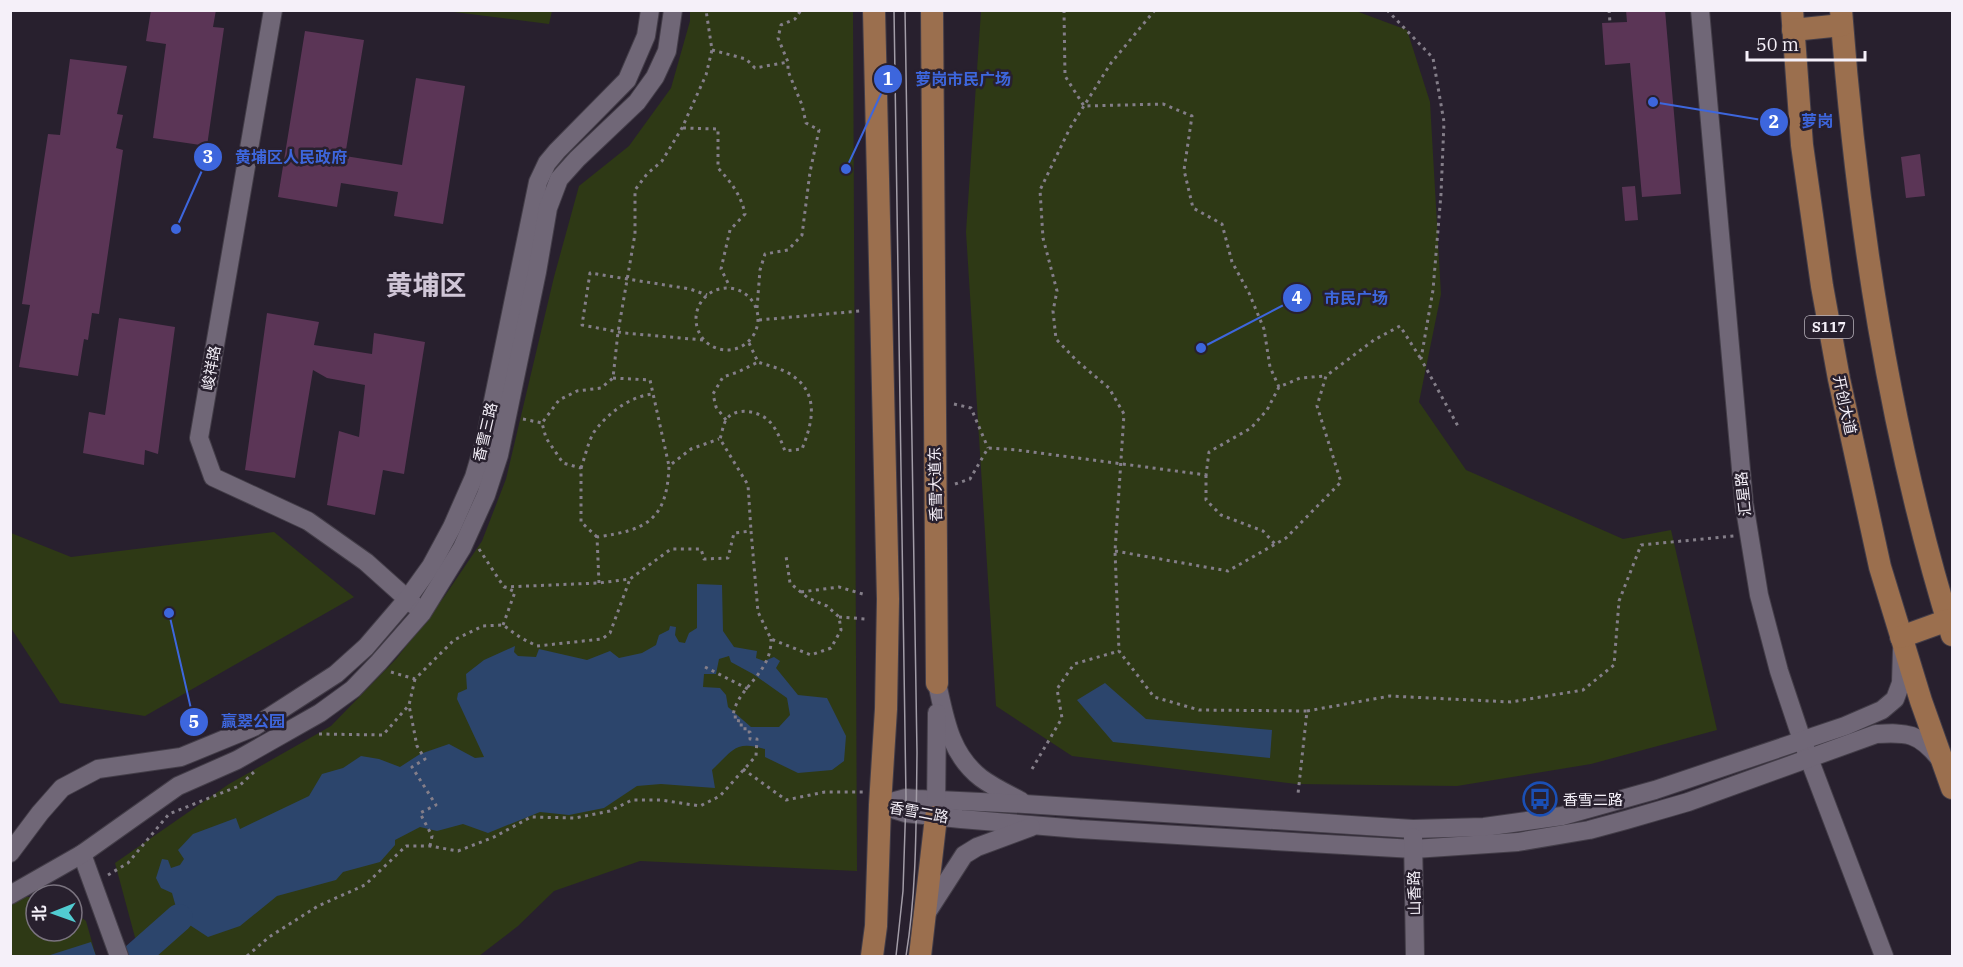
<svg xmlns="http://www.w3.org/2000/svg" width="1963" height="967" font-family="'IBM Plex Serif','Noto Sans SC',serif">
<style>
.green{fill:#2e3915}
.water{fill:#2c456c;fill-rule:evenodd}
.lines{fill:none;stroke-linecap:round;stroke-linejoin:round}
.river{stroke:#2c456c;stroke-width:28}
.building{fill:#5b3556}
.minor-casing{stroke:#433d48;stroke-width:20}
.major-casing{stroke:#433d48;stroke-width:24}
.path{stroke:#847e89;stroke-width:3;stroke-dasharray:3 4.5;stroke-linecap:butt}
.minor{stroke:#706777;stroke-width:18}
.major{stroke:#9b6f4e;stroke-width:22}
.tram{stroke:#a29ca7;stroke-width:1.5}
.labels{text-anchor:middle;dominant-baseline:central;stroke-width:5;stroke-linejoin:round;paint-order:stroke}
.shield{fill:#28202e;stroke:#b8b2bc;stroke-width:1.5}
.shield-label{font-size:14px;font-weight:bold;fill:#f5f0f9}
.street-label{font-size:15px;fill:#f5f0f9;stroke:#28202e}
.poi-label{font-size:15px;fill:#f5f0f9;stroke:#28202e;text-anchor:start}
.town-label{font-size:27px;font-weight:bold;fill:#d0c6d7;stroke:#28202e}
.leader{fill:none;stroke:#3d66dd;stroke-width:2}
.callout-dot{fill:#3d66dd;stroke:#28202e;stroke-width:2}
.mark-label{font-size:18px;text-anchor:middle;font-weight:bold;fill:#fff}
.callout-label{font-size:16px;text-anchor:middle;font-weight:bold;fill:#3d66dd;stroke:#28202e;stroke-width:5;stroke-linejoin:round;paint-order:stroke}
</style>
<rect width="100%" height="100%" fill="#28202e"/>
<!-- green -->
<g class="green">
<path d="M446,11H552L549,24Z"/>
<path d="M690,11H853L857,871L640,861L554,891L518,926L479,956H140L115,863L229,784L331,726L396,659L444,597L482,541L506,479L554,277L579,186L629,146L671,88L690,21Z"/>
<path d="M981,11H1356L1407,30L1430,102L1441,294L1419,402L1466,470L1623,539L1671,530L1717,730L1591,764L1457,786L1296,784L1072,756L996,706L966,232Z"/>
<path d="M274,532L354,597L145,716L60,703L11,628V533L71,557Z"/>
<path d="M19,897H36V931H72V911L86,921L96,956H11V904Z"/>
</g>
<!-- water -->
<g class="water">
<path d="M697,584L722,585L723,631L734,647L757,651L756,658L764,661L774,657L780,661L776,668L798,695L827,698L846,736L844,761L832,770L798,773L765,757V749C735,740 733,750 712,770L715,788L661,784L637,786L604,808L569,815L540,812L488,833L463,824L437,831L420,827L395,840V845L380,862L343,872L336,880L277,896L240,926L208,937L179,918L172,893L161,888L156,878L162,859L168,860L171,868L180,865L184,859L178,850L193,834L236,818L240,829L309,796L322,774L343,768L361,756L379,759L400,767L420,754L449,744L475,758L484,757L457,699L458,693L467,689L466,674L484,660L515,646L514,652L518,656L536,657L539,649L587,660L610,651L619,658L642,653L656,645L659,635L669,630L670,626L676,627L675,635L679,642L685,643L689,633L697,628ZM729,656L731,662L753,674L787,698L790,715L779,727H751L728,707L726,695L720,688L703,687L704,674H716L719,659Z"/>
<path d="M1105,683L1146,719L1272,730L1270,758L1113,742L1077,700Z"/>
<path d="M91,942L96,956H47Z"/>
</g>
<g class="lines">
<!-- river -->
<path class="river" d="M136,956L179,918"/>
</g>
<!-- building -->
<g class="building">
<path d="M151,10H216L213,27L224,28L207,146L153,138L166,44L146,41Z"/>
<path d="M1626,10H1665L1681,194L1642,197L1630,63L1605,65L1602,23L1627,22Z"/>
<path d="M305,31L364,40L345,156L402,165L416,78L465,86L443,224L394,216L398,192L341,183L337,207L278,197Z"/>
<path d="M70,59L127,66L117,114L123,115L116,148L123,150L99,314L92,313L88,340L84,339L78,376L19,367L30,305L22,304L48,134L60,135Z"/>
<path d="M1920,154L1925,196L1906,198L1901,157Z"/>
<path d="M1635,186L1638,220L1625,221L1622,187Z"/>
<path d="M267,313L319,322L314,345L372,354L374,333L425,342L404,474L383,470L375,515L327,505L339,431L359,437L365,385L327,378L313,370L295,478L245,470Z"/>
<path d="M119,318L175,327L158,454L145,450L144,465L83,453L89,412L105,415Z"/>
</g>
<g class="lines">
<defs>
<g id="minor">
<path d="M273,10L199,438L213,477L308,521L366,562L414,605"/>
<path d="M1700,10L1744,503L1759,595L1779,671L1802,740L1884,956"/>
<path d="M937,683C945,719 950,754 981,778C993,787 1008,794 1021,801"/>
<path d="M880,805L906,798L917,799L1025,804L1413,829L1484,827L1562,816L1655,790L1845,726L1882,710L1895,699L1901,683L1902,650"/>
<path d="M880,805L905,813L961,819L1079,829L1309,843L1414,849L1518,842L1589,830L1626,820L1688,802L1876,734C1907,732 1919,733 1939,758"/>
<path d="M936,812L937,713"/>
<path d="M1413,837L1415,956"/>
<path d="M10,853L40,813L62,788L98,769L181,757L254,727L336,674L366,647L408,598L431,566L452,527L474,477L485,440L538,182L547,163L557,151L627,80L646,36L650,10"/>
<path d="M82,854L119,956"/>
<path d="M10,895L82,854L178,786L237,760L320,713L353,689L379,662L422,613L462,548L486,495L499,455L537,272L548,208L559,179L577,159L637,102L655,77L667,51L673,10"/>
<path d="M926,914L964,855L977,847L1031,827"/>
</g>
<g id="major">
<path d="M932,10L937,683"/>
<path d="M1792,10L1802,145L1822,286L1839,379L1880,567L1921,701L1952,788"/>
<path d="M1841,10C1857,222 1889,432 1952,635"/>
<path d="M1793,30L1842,25"/>
<path d="M1901,637L1948,620"/>
<path d="M872,956L876,926L880,805L886,709L888,599L874,10"/>
<path d="M920,956L936,817"/>
</g>
</defs>
<!-- minor casing -->
<use href="#minor" class="minor-casing"/>
<!-- major casing -->
<use href="#major" class="major-casing"/>
<!-- path -->
<g class="path">
<path d="M1064,10L1065,76L1084,106L1163,104L1192,116L1184,170L1193,208L1222,224L1232,262L1249,293L1264,329L1270,367L1279,387"/>
<path d="M1155,10L1111,63L1070,128L1040,190L1043,238L1057,291L1053,311L1056,339L1077,361L1109,388L1124,414L1115,551L1119,651L1154,697L1199,710L1307,711L1298,794"/>
<path d="M1387,10L1433,58L1444,122L1441,194L1433,290L1421,359L1459,428"/>
<path d="M1609,10L1610,23"/>
<path d="M712,50L746,59L755,68L788,62"/>
<path d="M683,128L718,129V168C731,182 741,195 745,214L730,230L721,269L730,287"/>
<circle cx="727" cy="319" r="31"/>
<path d="M757,308L760,270L765,254L788,250L802,235L810,172L819,130L806,123L802,105L788,71V62L778,38L781,25L795,19L801,10"/>
<path d="M759,320L860,311"/>
<path d="M703,340L624,333L582,325L590,273L690,289L707,295"/>
<path d="M749,343L758,362C769,366 784,369 793,376C820,395 812,424 802,449L785,451C781,441 777,429 769,421C759,411 735,406 726,420C723,425 722,433 720,439L748,485L751,531"/>
<path d="M613,378L650,380L669,466"/>
<path d="M954,404L971,408L988,448"/>
<path d="M523,419L542,423"/>
<path d="M726,420L716,407L713,394L723,377L738,372L758,362"/>
<path d="M581,468C585,457 588,442 594,432C608,413 629,397 652,394"/>
<path d="M1206,475V500L1221,515L1263,531L1275,544"/>
<path d="M955,484L970,479L988,448L1017,450L1206,475L1209,452L1251,428L1267,410L1279,387L1300,378L1326,376"/>
<path d="M597,537L581,522V468L563,463L546,438L542,423L559,400L577,391L601,388L613,378L618,332L635,234V190L647,174L662,161L682,128L706,75L712,50L706,10"/>
<path d="M479,549L504,587L599,583L630,579L671,549H701L704,559L728,558L734,533L751,531L758,612L771,639L811,655L831,648L841,630L839,617L827,606L808,598L790,583L786,556"/>
<path d="M1115,551L1228,571L1286,538L1341,482L1317,406L1326,376L1374,340L1400,326L1421,359"/>
<path d="M599,583L597,537C647,530 667,520 669,466L691,449L719,439"/>
<path d="M801,592L839,587L866,595"/>
<path d="M839,617L866,619"/>
<path d="M503,625L515,592L505,587"/>
<path d="M705,667L748,689"/>
<path d="M391,672L415,679L454,640L483,626L503,625L521,638L537,646L602,639L610,633L630,579"/>
<path d="M415,679L409,705L417,746L425,759L412,767L436,805L420,813L432,836L430,846"/>
<path d="M1307,711L1390,696L1511,702L1583,690L1614,665L1619,601L1641,545L1734,536"/>
<path d="M319,734L383,735L409,705"/>
<path d="M743,769L786,800L825,792H863"/>
<path d="M1032,769L1062,718L1057,689L1074,664L1119,651"/>
<path d="M108,875L128,863L169,814L239,786L255,771"/>
<path d="M247,956L269,937L318,906L365,885L406,846H430L458,851L494,837L531,817L575,818L610,811L632,800H661L700,806L720,796L756,756L757,739H750V732H745V725H738L739,717H733C735,688 772,675 771,639"/>
</g>
<!-- minor -->
<use href="#minor" class="minor"/>
<!-- major -->
<use href="#major" class="major"/>
<!-- tram -->
<g class="tram">
<path d="M894,10L906,798L903,891L896,956"/>
<path d="M905,10L917,753C916,821 917,889 906,956"/>
</g>
</g>
<!-- icons -->
<defs>
<symbol id="bus-ring" viewBox="-11 -11 22 22"><circle r="9.5" fill="#28202e" stroke="#1a4fb4" stroke-width="1.5"/><path d="M-5-6H5V4H4V6H2V4H-2V6H-4V4H-5ZM-3.5-4V0h7V-4ZM-3.5 1.2v1.5H-2V1.2ZM2 1.2v1.5H3.5V1.2Z" fill="#1a4fb4"/></symbol>
</defs>
<g fill-rule="evenodd">
<use href="#bus-ring" x="1521" y="780" width="38" height="38"/>
</g>
<g class="labels">
<!-- shield labels -->
<rect class="shield" x="1805" y="316" width="48" height="22" rx="4.5"/>
<g class="shield-label">
<text x="1829" y="327">S117</text>
</g>
<!-- street labels -->
<g class="street-label">
<text transform="translate(211 368) rotate(-80)">峻祥路</text>
<text transform="translate(1845 405) rotate(78)">开创大道</text>
<text transform="translate(485 432) rotate(-77)">香雪三路</text>
<text transform="translate(935 484) rotate(-91)">香雪大道东</text>
<text transform="translate(1743 494) rotate(-96)">汇星路</text>
<text transform="translate(919 812) rotate(10)">香雪二路</text>
<text transform="translate(1414 893) rotate(-91)">山香路</text>
</g>
<!-- poi labels -->
<g class="poi-label">
<text x="1563" y="799">香雪二路</text>
</g>
<!-- town labels -->
<g class="town-label">
<text x="426" y="284">黄埔区</text>
</g>
</g>
<!-- callouts -->
<path class="leader" d="M846 169L888 79M1653 102L1774 122M176 229L208 157M1201 348L1297 298M169 613L194 722"/>
<g class="callout-dot">
<circle cx="846" cy="169" r="6"/>
<circle cx="1653" cy="102" r="6"/>
<circle cx="176" cy="229" r="6"/>
<circle cx="1201" cy="348" r="6"/>
<circle cx="169" cy="613" r="6"/>
<circle cx="888" cy="79" r="15"/>
<circle cx="1774" cy="122" r="15"/>
<circle cx="208" cy="157" r="15"/>
<circle cx="1297" cy="298" r="15"/>
<circle cx="194" cy="722" r="15"/>
</g>
<g class="mark-label">
<text x="888" y="85">1</text>
<text x="1774" y="128">2</text>
<text x="208" y="163">3</text>
<text x="1297" y="304">4</text>
<text x="194" y="728">5</text>
</g>
<g class="callout-label">
<text x="963" y="85">萝岗市民广场</text>
<text x="1817" y="127">萝岗</text>
<text x="291" y="163">黄埔区人民政府</text>
<text x="1356" y="304">市民广场</text>
<text x="253" y="727">赢翠公园</text>
</g>
<!-- border -->
<rect width="1963" height="967" fill="none" stroke="#f5f0f9" stroke-width="24"/>
<!-- north arrow -->
<g transform="translate(54 913) rotate(269)"><circle r="28" fill="#28202e" stroke="#7a737f" stroke-width="1.5"/>
<path d="M0-4.5L10 22L0 15L-10 22Z" fill="#51ccd2"/>
<text y="-9" font-size="16" font-weight="bold" text-anchor="middle" fill="#f5f0f9">北</text>
</g>
<!-- scale -->
<path d="M1747 51v9h118v-9" fill="none" stroke="#f5f0f9" stroke-width="3"/>
<text x="1756" y="51" font-size="18" fill="#f5f0f9" stroke="#28202e" stroke-width="4.5" paint-order="stroke">50 m</text>
</svg>
